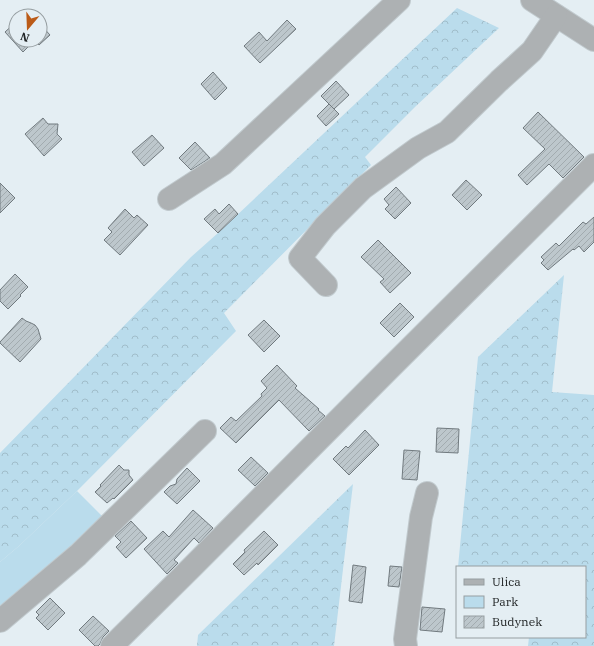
<svg xmlns="http://www.w3.org/2000/svg" width="594" height="646" font-family="'IBM Plex Serif',serif">
<style>
.green{fill:#badcec}
.forest{fill:url(#forest-crowns)}
.building{fill:url(#building-hatch);stroke:#717a7f}
.lines{fill:none;stroke-linecap:round;stroke-linejoin:round}
.minor-casing{stroke:#c1cace;stroke-width:24}
.minor{stroke:#adb1b3;stroke-width:22}
</style>
<defs>
<pattern id="forest-crowns" width="20" height="18" patternUnits="userSpaceOnUse"><rect width="20" height="18" fill="#badcec"/><path d="M2 6a3 3 0 1 1 6 0M12 15a3 3 0 1 1 6 0" fill="none" stroke="#a0bdca"/></pattern>
<pattern id="building-hatch" width="6" height="6" patternUnits="userSpaceOnUse"><rect width="6" height="6" fill="#bdc7cc"/><path d="M-1 1l2-2M0 6l6-6M5 7l2-2" fill="none" stroke="#a2abaf"/></pattern>
</defs>
<rect width="100%" height="100%" fill="#e4eef3"/>
<!-- green -->
<path class="green" d="M77,491L108,522L0,617V562L19,546Z"/>
<!-- forest -->
<g class="forest">
<path d="M457,8L499,28L416,106L365,157L371,165L224,313L236,331L77,491L19,546L0,562V453L191,257L218,233Z"/>
<path d="M564,275L552,392L594,395V646H528L529,637H585V567H458L478,357Z"/>
<path d="M353,484L334,646H197L198,635Z"/>
</g>
<!-- building -->
<g class="building">
<path d="M287,20L296,29L260,63L244,46L259,32L267,41Z"/>
<path d="M16,22V40H40V23L41,24V25L50,35L39,45L35,40L23,52L5,32Z"/>
<path d="M213,72L227,88L215,100L201,84Z"/>
<path d="M336,81L349,95L334,109L321,96Z"/>
<path d="M329,104L339,114L326,126L317,116Z"/>
<path d="M538,112L584,157L563,178L549,164L527,185L518,175L545,149L523,128Z"/>
<path d="M43,118L48,124H58L57,134L62,139L44,156L25,134Z"/>
<path d="M152,135L164,148L144,166L132,152Z"/>
<path d="M195,142L210,158L191,170L179,158Z"/>
<path d="M466,180L482,195L467,210L452,195Z"/>
<path d="M0,183L15,198L0,213Z"/>
<path d="M396,187L411,203L395,219L385,209L389,205L384,199Z"/>
<path d="M229,204L238,214L218,233L204,219L215,209L219,214Z"/>
<path d="M125,209L134,218L137,215L148,225L120,255L104,240L112,232L108,228Z"/>
<path d="M594,217V242L584,252L579,246L574,250L573,249L548,270L541,263L544,260L541,257L556,243L559,246L583,222L586,224Z"/>
<path d="M378,240L411,273L390,293L380,282L384,279L361,257Z"/>
<path d="M15,274L28,287L20,295L21,296L8,309L0,301V290Z"/>
<path d="M400,303L414,317L394,337L380,323Z"/>
<path d="M22,318L26,321L31,323L35,325L38,329L41,339L20,362L0,343V342Z"/>
<path d="M264,320L280,336L264,352L248,335Z"/>
<path d="M277,365L297,386L295,388L319,409L318,410L325,416L309,431L279,400L236,443L220,428L231,417L236,421L262,396L261,394L267,388L261,381Z"/>
<path d="M437,428L459,429L458,453L436,452Z"/>
<path d="M365,430L379,445L349,475L333,459L346,446L348,448Z"/>
<path d="M404,450L420,451L417,480L402,479Z"/>
<path d="M251,457L268,473L255,486L238,470Z"/>
<path d="M119,465L124,470H129V475L133,480L114,499L113,498L107,503L95,492L101,486L100,485Z"/>
<path d="M187,468L200,481L177,504L164,492L170,486L176,484L177,479Z"/>
<path d="M193,510L213,528L199,543L194,538L174,560L178,563L167,574L144,549L163,531L169,537Z"/>
<path d="M131,521L147,538L126,558L116,547L121,542L115,536Z"/>
<path d="M264,531L278,545L258,565L257,563L244,575L233,564L245,552L244,550Z"/>
<path d="M353,565L366,567L362,603L349,601Z"/>
<path d="M390,566L402,567L399,587L388,586Z"/>
<path d="M50,598L65,613L48,630L36,618L39,615L36,612Z"/>
<path d="M422,607L445,609L442,632L420,630Z"/>
<path d="M93,616L109,631L103,637L100,644L98,646H95L79,630Z"/>
</g>
<g class="lines">
<defs>
<g id="minor">
<path d="M532,0L594,40"/>
<path d="M169,199L223,164L399,0"/>
<path d="M326,285L300,258L325,226L363,188L418,148L447,132L499,81L532,51L556,16"/>
<path d="M0,621L78,555L205,431"/>
<path d="M112,646L192,567L390,368L594,165"/>
<path d="M406,646L405,639L421,517L427,493"/>
</g>
</defs>
<!-- minor casing -->
<use href="#minor" class="minor-casing"/>
<!-- minor -->
<use href="#minor" class="minor"/>
</g>
<!-- legend -->
<rect x="456" y="566" width="130" height="72" fill="#e4eef3" stroke="#969ea1"/>
<rect x="464" y="579" width="20" height="6" fill="#adb1b3" stroke="#969ea1"/>
<text x="492" y="586" font-size="12" fill="#212526">Ulica</text>
<rect x="464" y="596" width="20" height="12" fill="#badcec" stroke="#969ea1"/>
<text x="492" y="606" font-size="12" fill="#212526">Park</text>
<rect x="464" y="616" width="20" height="12" fill="url(#building-hatch)" stroke="#969ea1"/>
<text x="492" y="626" font-size="12" fill="#212526">Budynek</text>
<!-- north arrow -->
<g transform="translate(28 28) rotate(199)"><circle r="19" fill="#e4eef3" stroke="#969ea1"/>
<path d="M0-3L7 15L0 10L-7 15Z" fill="#bb5b18"/>
<text y="-6" font-size="11" font-weight="bold" text-anchor="middle" fill="#212526">N</text>
</g>
</svg>
